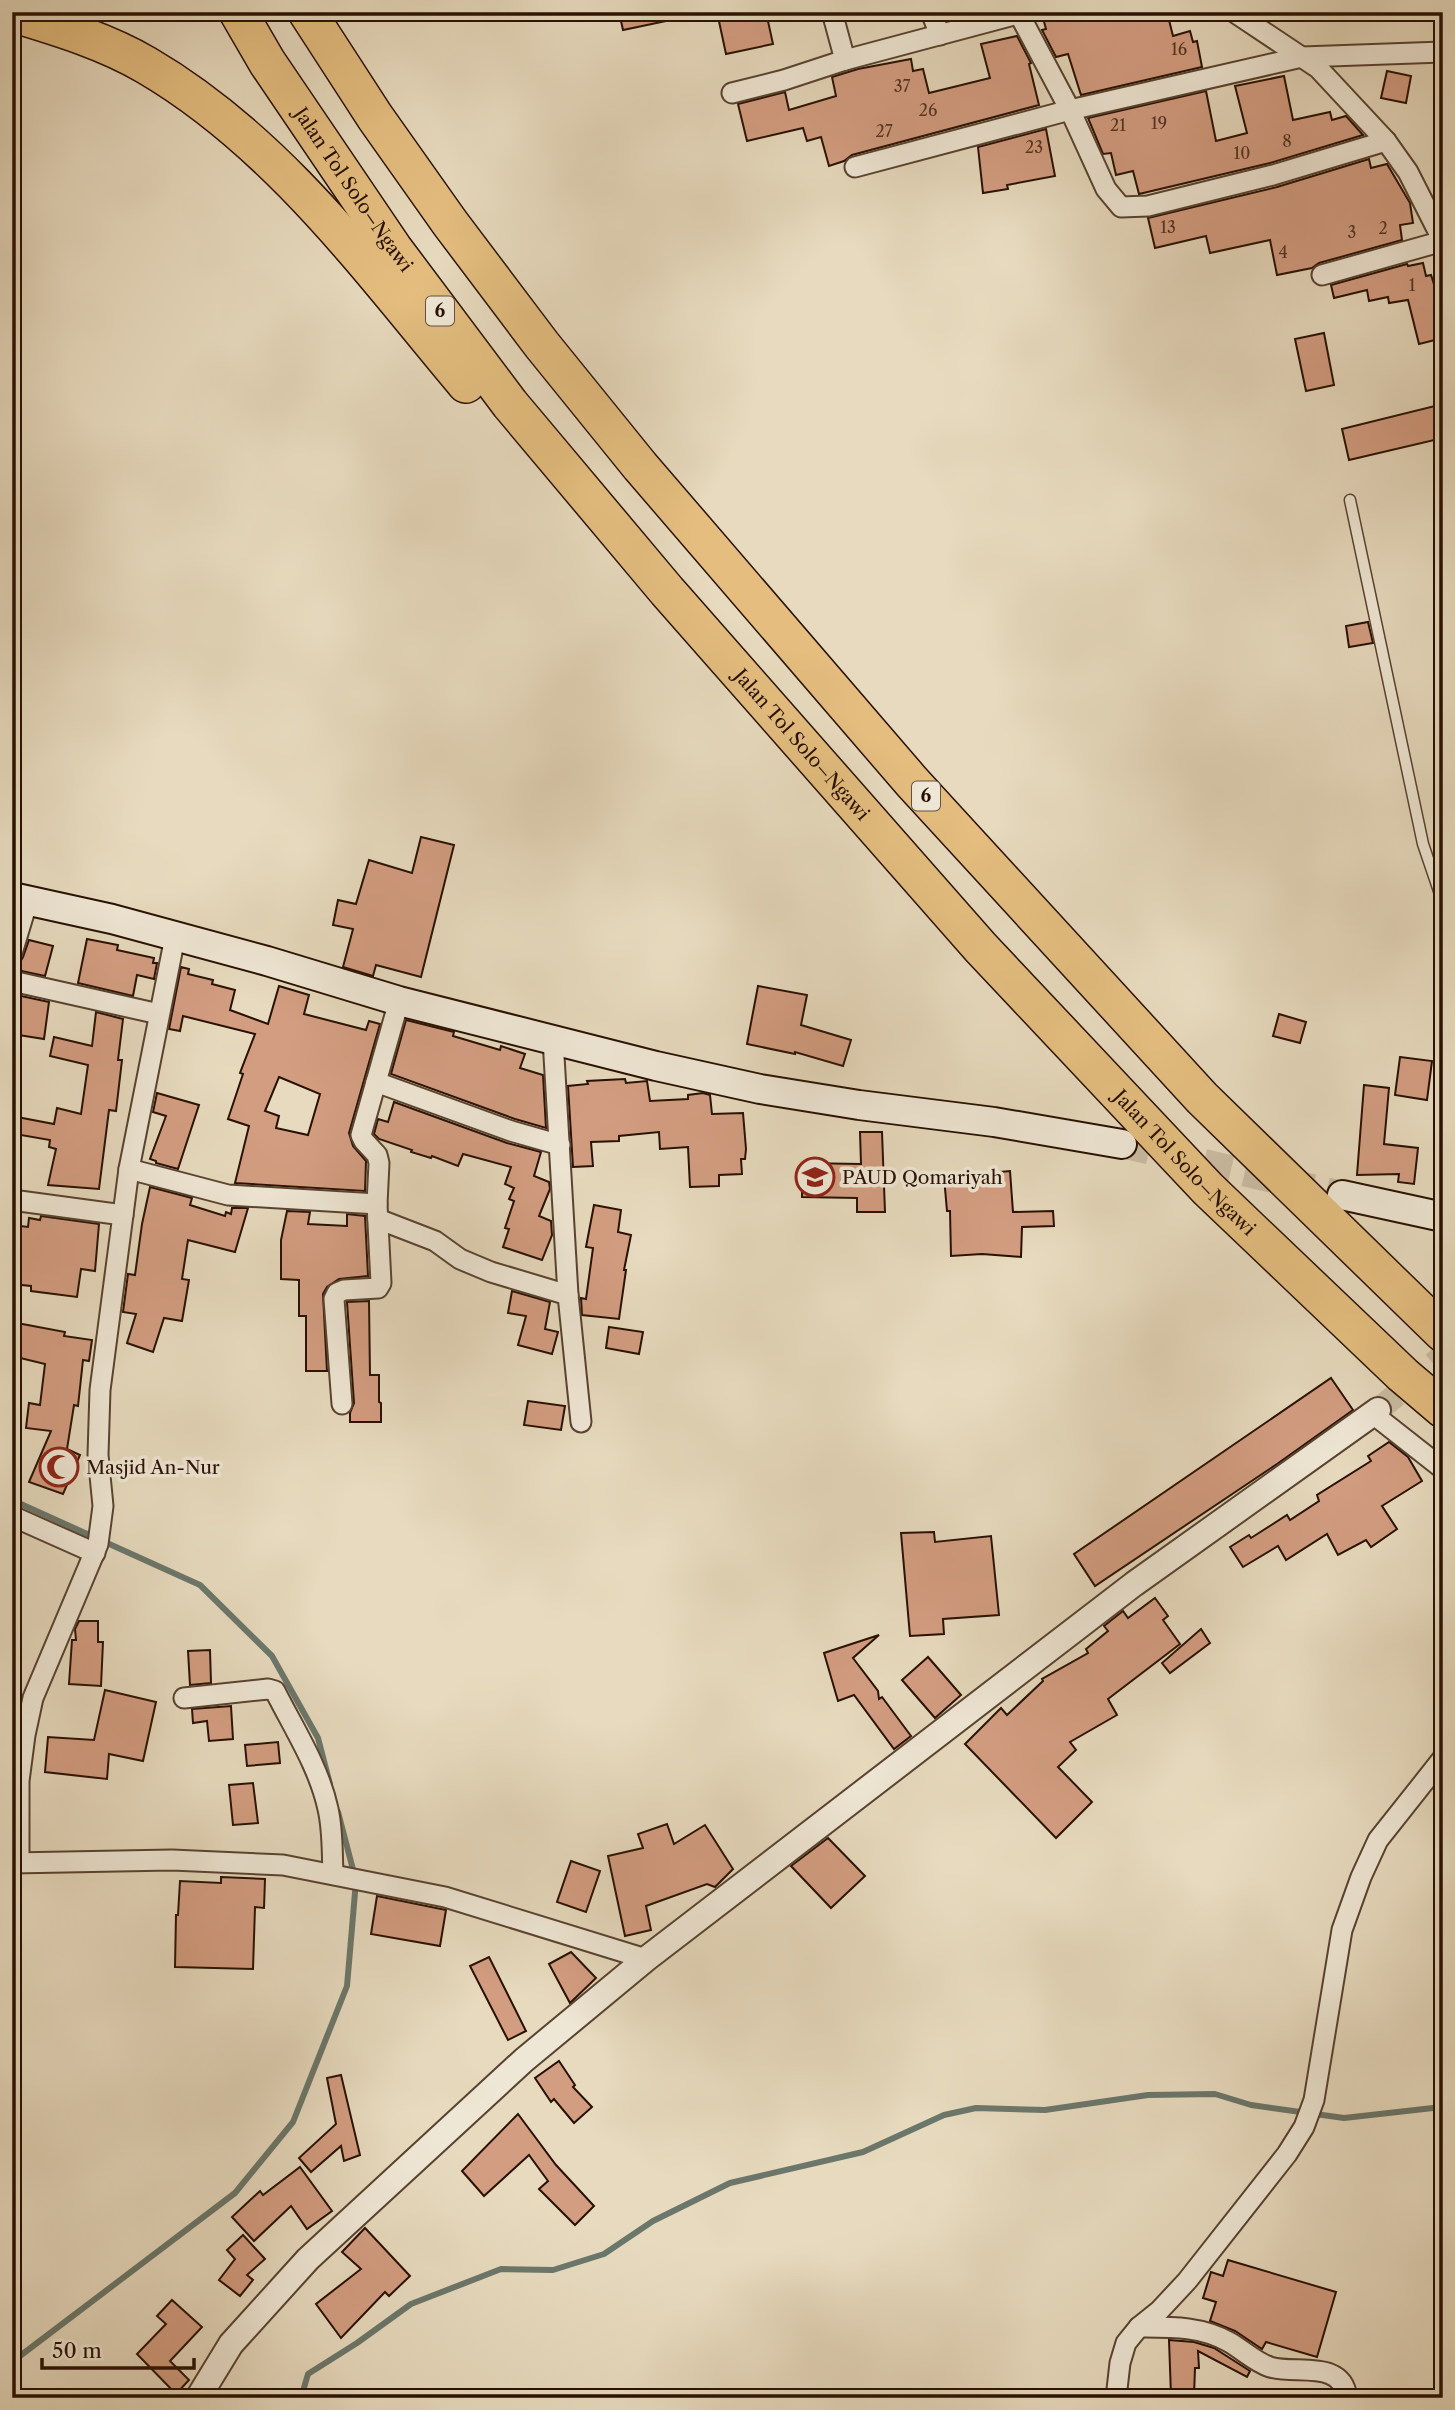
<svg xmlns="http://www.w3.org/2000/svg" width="1455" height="2410" font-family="'Libre Caslon Text',serif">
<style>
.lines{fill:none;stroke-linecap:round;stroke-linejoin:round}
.stream{stroke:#6b776b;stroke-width:6}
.building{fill:#d39d81;stroke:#281001;stroke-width:2;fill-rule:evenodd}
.tertiary-tunnel{stroke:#cabca2;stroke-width:24;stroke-dasharray:24 12;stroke-linecap:butt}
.secondary-tunnel{stroke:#cabca2;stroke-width:28;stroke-dasharray:28 14;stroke-linecap:butt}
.service-casing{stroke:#584230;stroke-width:13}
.minor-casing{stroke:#584230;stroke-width:23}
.tertiary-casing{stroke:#584230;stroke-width:28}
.secondary-casing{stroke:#281001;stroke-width:32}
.motorway-casing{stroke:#281001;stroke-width:40}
.service{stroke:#efe7d5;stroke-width:10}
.minor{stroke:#efe7d5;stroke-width:19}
.tertiary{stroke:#efe7d5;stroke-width:24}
.secondary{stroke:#efe7d5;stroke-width:28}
.motorway{stroke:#e4bd7f;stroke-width:37}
.labels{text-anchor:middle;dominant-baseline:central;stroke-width:7;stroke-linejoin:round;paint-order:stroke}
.number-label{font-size:16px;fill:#533321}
.shield{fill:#efe7d5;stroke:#645041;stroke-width:2}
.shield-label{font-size:18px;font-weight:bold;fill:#281001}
.street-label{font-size:19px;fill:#281001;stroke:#efe7d5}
.poi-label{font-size:19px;fill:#281001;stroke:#efe7d5;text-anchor:start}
</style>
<rect width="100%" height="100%" fill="#e7dabe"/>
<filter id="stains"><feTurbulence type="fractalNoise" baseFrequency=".00286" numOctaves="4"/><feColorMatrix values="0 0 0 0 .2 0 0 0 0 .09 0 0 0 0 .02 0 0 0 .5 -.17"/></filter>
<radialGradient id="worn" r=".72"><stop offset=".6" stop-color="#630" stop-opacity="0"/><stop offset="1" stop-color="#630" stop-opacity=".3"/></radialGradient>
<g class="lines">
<!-- stream -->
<g class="stream">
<path d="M12,1500L200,1585L272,1656L318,1738L330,1784"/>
<path d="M12,2362L235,2193L293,2122L347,1986L356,1881L338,1812"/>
<path d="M301,2398L308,2374L357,2343L411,2304L501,2269L553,2270L604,2254L653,2221L730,2183L863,2152L944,2115L976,2108L1045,2110L1148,2095L1215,2094L1251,2105L1344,2118L1433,2108"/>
</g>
</g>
<!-- building -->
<g class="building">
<path d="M619,12H670L671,20L623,30Z"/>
<path d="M717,12H766L773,44L726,54Z"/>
<path d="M1067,12H1167L1173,36L1190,31L1193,42L1197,41L1202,67L1081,95L1068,54L1056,57L1042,30L1046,29L1043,18Z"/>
<path d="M1017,36L1031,63L1029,64L1039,105L852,155L844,161L829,166L821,137L807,141L803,128L747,141L738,104L785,92L789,110L836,96L832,77L858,69L911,59L913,71L923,69L929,93L990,78L981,44Z"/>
<path d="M1387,71L1411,76L1406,103L1381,98Z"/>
<path d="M1284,76L1293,120L1330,112L1332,120L1346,116L1363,135L1270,163L1139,194L1133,171L1116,175L1111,153L1103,154L1088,118L1206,91L1216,141L1247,133L1235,86Z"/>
<path d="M1046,129L1055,176L1007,185L1008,189L983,193L978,147Z"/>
<path d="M1369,159L1371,168L1387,164L1410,203L1413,223L1400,225L1402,240L1319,263L1312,268L1277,275L1270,240L1210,253L1206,236L1155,248L1148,218L1277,187Z"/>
<path d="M1423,263L1426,276L1431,275L1443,312V338L1419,344L1408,300L1389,303L1388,297L1369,301L1367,290L1334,298L1331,285L1407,264L1408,266Z"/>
<path d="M1324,333L1334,385L1306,391L1295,339Z"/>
<path d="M1443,404V438L1349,460L1342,429Z"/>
<path d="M1368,622L1373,643L1349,647L1346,626Z"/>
<path d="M421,837L454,845L421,977L376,965L373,976L343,967L353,929L333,925L338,900L356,904L369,860L412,873Z"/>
<path d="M87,939L118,945L117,950L154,958L153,963H157L154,979L137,975L133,996L78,983Z"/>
<path d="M29,940L53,946L45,976L12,969V965L20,962L23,957Z"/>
<path d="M181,967L189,969L188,974L213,980L212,984L235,990L230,1010L268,1024L279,986L309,995L304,1014L366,1030L369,1021L380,1024L349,1133L353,1146L366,1161L365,1191L235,1183L249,1126L228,1119L243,1074L240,1073L255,1034L183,1016L180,1031L169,1029ZM279,1077L320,1094L308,1135L276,1128L279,1116L265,1111Z"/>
<path d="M758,986L807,995L801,1025L851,1040L843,1066L795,1052V1054L747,1044Z"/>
<path d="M12,994L49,1002L44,1039L12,1034L16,1003L12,1002Z"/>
<path d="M96,1012L123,1019L118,1060H122L116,1111L109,1110L99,1189L48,1185L56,1149L49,1147L50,1140L15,1134L17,1117L54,1124L57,1108L81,1114L88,1065L50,1056L54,1037L92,1046Z"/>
<path d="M1279,1014L1306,1022L1300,1043L1273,1036Z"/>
<path d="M406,1020L454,1032L453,1036L500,1050L501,1046L525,1054L520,1068L543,1075L546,1128L515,1119L391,1074Z"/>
<path d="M1400,1057L1432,1061L1427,1100L1395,1095Z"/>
<path d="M625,1079L626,1083L647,1081L650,1101L688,1099V1095L703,1093L710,1095L712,1114L743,1113L746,1149L745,1159H741L742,1174L719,1175V1186L690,1187L688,1147L660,1149L659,1132L619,1136V1141L591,1142L593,1166L573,1167L568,1086L588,1084L587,1081Z"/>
<path d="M1364,1085L1389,1088L1384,1144L1418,1148L1414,1184L1398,1182L1399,1174L1357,1175Z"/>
<path d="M157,1093L199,1105L178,1169L156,1163V1161L150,1159L166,1116L153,1112Z"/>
<path d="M394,1102L507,1143L541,1152L534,1176L549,1182L550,1189L539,1216L551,1221L552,1235L542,1260L503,1247L509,1229L505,1228L514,1201L509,1199L514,1188L505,1184L511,1167L463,1154L458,1166L432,1156L431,1158L411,1152L412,1150L379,1139L374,1134L378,1119L388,1122Z"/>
<path d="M860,1132H882L885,1212H857V1198L802,1197V1163L861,1164Z"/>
<path d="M1010,1171L1013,1212L1053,1211L1054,1226L1022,1227L1021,1257L982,1254L951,1256L950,1211H947L944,1177Z"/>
<path d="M150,1187L192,1198L190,1205L225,1216L226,1212L231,1214L232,1208H248L235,1252L188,1240L182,1279L189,1280L182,1321L164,1318L153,1352L127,1343L136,1314L123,1312L128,1274L135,1275L142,1224Z"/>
<path d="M594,1205L621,1210L618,1232L631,1235L624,1270H626L619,1319L582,1315L581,1298L586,1299L593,1248L586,1247Z"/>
<path d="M287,1211L310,1212L308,1224L347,1226V1214L365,1216L368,1276L339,1279L327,1287L323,1294L327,1371H306V1316H299V1280L281,1279V1240Z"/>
<path d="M41,1216L99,1224L95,1271L81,1269L77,1297L31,1291V1286L12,1284V1225L28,1227L29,1218L40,1220Z"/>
<path d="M512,1291L550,1302L545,1329L558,1332L552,1354L518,1345L526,1316L508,1313Z"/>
<path d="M369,1301L370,1375H379V1402L381,1403V1422H350V1413L354,1403L347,1302Z"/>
<path d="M17,1323L65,1332L64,1336L92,1340L89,1361L83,1360L78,1406L74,1405L67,1449L80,1455L63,1494L29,1482L51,1431L26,1428L29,1403L40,1405L45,1364L12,1356Z"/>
<path d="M609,1327L643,1332L639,1354L606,1348Z"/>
<path d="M1331,1378L1353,1410L1277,1464L1095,1586L1074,1554Z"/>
<path d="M528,1401L565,1406L561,1430L524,1425Z"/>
<path d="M1389,1442L1408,1457L1422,1481L1382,1506L1397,1529L1371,1547L1366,1540L1338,1555L1327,1534L1286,1560L1278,1546L1243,1567L1230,1547L1249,1535L1251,1538L1287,1515L1290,1520L1319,1501L1317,1495L1371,1461L1368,1456Z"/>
<path d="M934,1532L935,1542L991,1536L999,1615L943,1619L944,1634L910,1636L901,1533Z"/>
<path d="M1155,1598L1168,1616L1163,1620L1180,1644L1108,1699L1117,1715L1070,1742L1076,1750L1058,1767L1092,1802L1056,1838L965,1744L1001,1708L1007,1715L1043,1681L1042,1679L1088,1653L1086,1649L1108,1631L1104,1626L1123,1611L1128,1618Z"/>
<path d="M79,1621H98V1642H103L101,1686L69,1684L72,1640H76L75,1629Z"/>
<path d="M1201,1629L1210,1643L1170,1673L1162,1663Z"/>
<path d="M879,1635L853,1658L878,1691L879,1699L882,1697L911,1736L894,1749L854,1695L838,1701L824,1653Z"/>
<path d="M210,1650L211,1683L190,1685L188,1651Z"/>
<path d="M928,1657L961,1695L935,1718L902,1680Z"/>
<path d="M105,1690L156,1702L143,1761L109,1754L107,1779L45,1772L48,1737L94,1740Z"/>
<path d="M231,1706L233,1739L209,1741L207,1721L193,1723L192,1709Z"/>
<path d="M278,1742L280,1763L247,1766L245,1745Z"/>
<path d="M253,1783L258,1823L233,1825L229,1785Z"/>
<path d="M667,1824L674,1844L705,1825L733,1869L715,1887L707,1884L646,1906L651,1930L625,1936L608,1856L643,1848L638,1834Z"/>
<path d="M828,1838L865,1876L831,1908L791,1866Z"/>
<path d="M571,1861L600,1871L586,1912L557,1902Z"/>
<path d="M221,1877L265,1879L264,1908L255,1907L253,1969L175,1967L176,1915H178L180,1881L221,1883Z"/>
<path d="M377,1896L446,1910L440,1946L371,1934Z"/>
<path d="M571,1952L596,1978L570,2003L549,1964Z"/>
<path d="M489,1957L526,2031L508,2040L470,1966Z"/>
<path d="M559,2061L575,2085L573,2087L592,2107L574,2123L554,2099L551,2102L535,2078Z"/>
<path d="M341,2075L360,2155L344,2161L341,2146L311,2172L299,2158L336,2124L327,2078Z"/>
<path d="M518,2114L556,2165L594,2206L575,2225L539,2189L548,2181L529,2155L484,2196L462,2171Z"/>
<path d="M300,2167L332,2211L307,2229L291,2206L254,2241L232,2217L260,2191L263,2195Z"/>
<path d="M365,2228L410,2276L389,2296L385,2292L341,2338L316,2304L361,2269L342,2252Z"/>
<path d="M243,2235L265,2259L247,2275L253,2280L240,2296L219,2280L235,2259L227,2250Z"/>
<path d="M1228,2260L1336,2292L1317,2357L1266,2342L1262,2349L1235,2331L1210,2321L1216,2302L1203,2298L1211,2272L1223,2276Z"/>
<path d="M172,2300L202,2327L170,2361L189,2380L176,2394L137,2354L166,2324L157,2316Z"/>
<path d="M1169,2340L1194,2342L1214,2348L1250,2371L1247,2377L1198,2351L1199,2368H1195L1194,2396L1171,2395Z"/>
</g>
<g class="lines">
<!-- tertiary-tunnel -->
<path class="tertiary-tunnel" d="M1378,1410L1443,1356"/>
<!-- secondary-tunnel -->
<path class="secondary-tunnel" d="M1122,1144L1342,1195"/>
<defs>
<path id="service" d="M1350,500L1423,844L1443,903"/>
<g id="minor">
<path d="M832,12L845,60"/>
<path d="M931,12L940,35"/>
<path d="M1234,12L1318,68L1386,141L1408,172L1443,241L1322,275"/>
<path d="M1019,14L1070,110L1106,189L1121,207L1148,206L1273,175L1386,141"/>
<path d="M732,93L784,80L845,60L1025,12"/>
<path d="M855,167L1070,110L1302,57L1443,52"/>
<path d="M12,953L28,900"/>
<path d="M12,981L159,1014"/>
<path d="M553,1039L568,1295L581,1422"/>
<path d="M376,1082L511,1131L560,1145"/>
<path d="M129,1169L228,1195L377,1204"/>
<path d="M12,1200L123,1215"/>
<path d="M378,1219L435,1241L460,1259L491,1272L568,1295"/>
<path d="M342,1404L334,1299L337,1293L344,1290L378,1288L381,1283L377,1204L379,1163L377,1155L364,1141L361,1135L399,1001"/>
<path d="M1373,1414L1443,1469"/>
<path d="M12,1516L95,1553"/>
<path d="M184,1698L268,1689L275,1691C294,1729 319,1767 328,1809C333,1830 332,1853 333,1874"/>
<path d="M12,1863L172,1860L283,1865L445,1897L646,1959"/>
<path d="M19,1863V1781L25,1735L33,1698L98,1544L103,1506L98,1455L100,1390L129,1169L175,937"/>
<path d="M1139,2327C1171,2327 1201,2326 1229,2342C1243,2350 1255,2362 1270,2367C1296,2375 1343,2359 1347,2398"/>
<path d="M1116,2398L1120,2363L1126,2343L1139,2327L1159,2311L1187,2281L1287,2154L1304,2127L1314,2100L1342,1930L1361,1877L1378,1840L1443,1758"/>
</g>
<path id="tertiary" d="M198,2398L231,2344L308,2259L524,2060L646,1959L1134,1584L1378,1410"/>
<g id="secondary">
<path d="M12,897L112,919L267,961L399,1001L656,1066L760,1089L859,1105L994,1122L1122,1144"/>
<path d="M1342,1195L1443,1217"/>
</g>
<g id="motorway">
<path id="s1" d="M238,12L267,62L393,248L510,404L667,591L981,948L1208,1189L1403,1375L1443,1409"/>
<path d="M307,12L375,117L450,223L542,345L640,466L912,782L1202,1098L1443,1333"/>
<path d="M12,13C58,27 105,41 146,65C278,142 370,270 466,384"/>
</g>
</defs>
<!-- service casing -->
<use href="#service" class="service-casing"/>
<!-- minor casing -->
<use href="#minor" class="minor-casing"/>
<!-- tertiary casing -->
<use href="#tertiary" class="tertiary-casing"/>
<!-- secondary casing -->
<use href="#secondary" class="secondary-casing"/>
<!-- motorway casing -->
<use href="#motorway" class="motorway-casing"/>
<!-- service -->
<use href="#service" class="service"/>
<!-- minor -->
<use href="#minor" class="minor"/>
<!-- tertiary -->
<use href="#tertiary" class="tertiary"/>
<!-- secondary -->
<use href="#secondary" class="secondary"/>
<!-- motorway -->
<use href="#motorway" class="motorway"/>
</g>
<!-- icons -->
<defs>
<symbol id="school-ring" viewBox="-11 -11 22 22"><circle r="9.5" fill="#efe7d5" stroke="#8f2418" stroke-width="1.5"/><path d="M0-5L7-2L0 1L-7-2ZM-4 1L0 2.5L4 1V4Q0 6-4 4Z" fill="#8f2418"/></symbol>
<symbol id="mosque-ring" viewBox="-11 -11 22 22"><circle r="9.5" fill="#efe7d5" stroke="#8f2418" stroke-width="1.5"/><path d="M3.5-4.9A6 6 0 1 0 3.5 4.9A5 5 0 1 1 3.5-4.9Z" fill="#8f2418"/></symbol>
</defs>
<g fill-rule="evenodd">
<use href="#school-ring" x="793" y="1155" width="44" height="44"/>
<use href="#mosque-ring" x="37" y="1445" width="44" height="44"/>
</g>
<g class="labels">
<!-- number labels -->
<g class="number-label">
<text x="1179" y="49">16</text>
<text x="902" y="86">37</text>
<text x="928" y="110">26</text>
<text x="1159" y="123">19</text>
<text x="1118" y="125">21</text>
<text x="884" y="131">27</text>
<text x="1287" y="141">8</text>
<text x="1034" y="147">23</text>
<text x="1242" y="153">10</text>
<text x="1168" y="227">13</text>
<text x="1383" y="228">2</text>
<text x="1352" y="232">3</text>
<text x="1283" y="252">4</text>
<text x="1412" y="285">1</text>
</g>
<!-- shield labels -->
<g class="shield">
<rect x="426" y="296.5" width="28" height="29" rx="5"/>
<rect x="912" y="781.5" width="28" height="29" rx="5"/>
</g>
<g class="shield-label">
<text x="440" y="311">6</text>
<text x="926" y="796">6</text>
</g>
<!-- street labels -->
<g class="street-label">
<text stroke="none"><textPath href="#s1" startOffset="212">Jalan Tol Solo–Ngawi</textPath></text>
<text stroke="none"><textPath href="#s1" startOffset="926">Jalan Tol Solo–Ngawi</textPath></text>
<text stroke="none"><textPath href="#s1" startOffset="1493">Jalan Tol Solo–Ngawi</textPath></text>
</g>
<!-- poi labels -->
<g class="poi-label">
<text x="842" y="1177">PAUD Qomariyah</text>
<text x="86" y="1467">Masjid An-Nur</text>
</g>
</g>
<!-- margin -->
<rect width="1455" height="2410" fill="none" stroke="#e7dabe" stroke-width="42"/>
<rect x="14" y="14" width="1427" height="2382" fill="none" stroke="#281001" stroke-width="3.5"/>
<rect x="21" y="21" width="1413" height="2368" fill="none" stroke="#281001" stroke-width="2"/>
<!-- scale -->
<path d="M42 2358v10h152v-10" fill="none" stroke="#281001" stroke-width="3.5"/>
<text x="52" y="2358" font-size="21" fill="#281001" stroke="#efe7d5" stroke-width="5" paint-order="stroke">50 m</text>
<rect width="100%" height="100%" filter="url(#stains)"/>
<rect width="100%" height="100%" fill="url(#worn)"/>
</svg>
